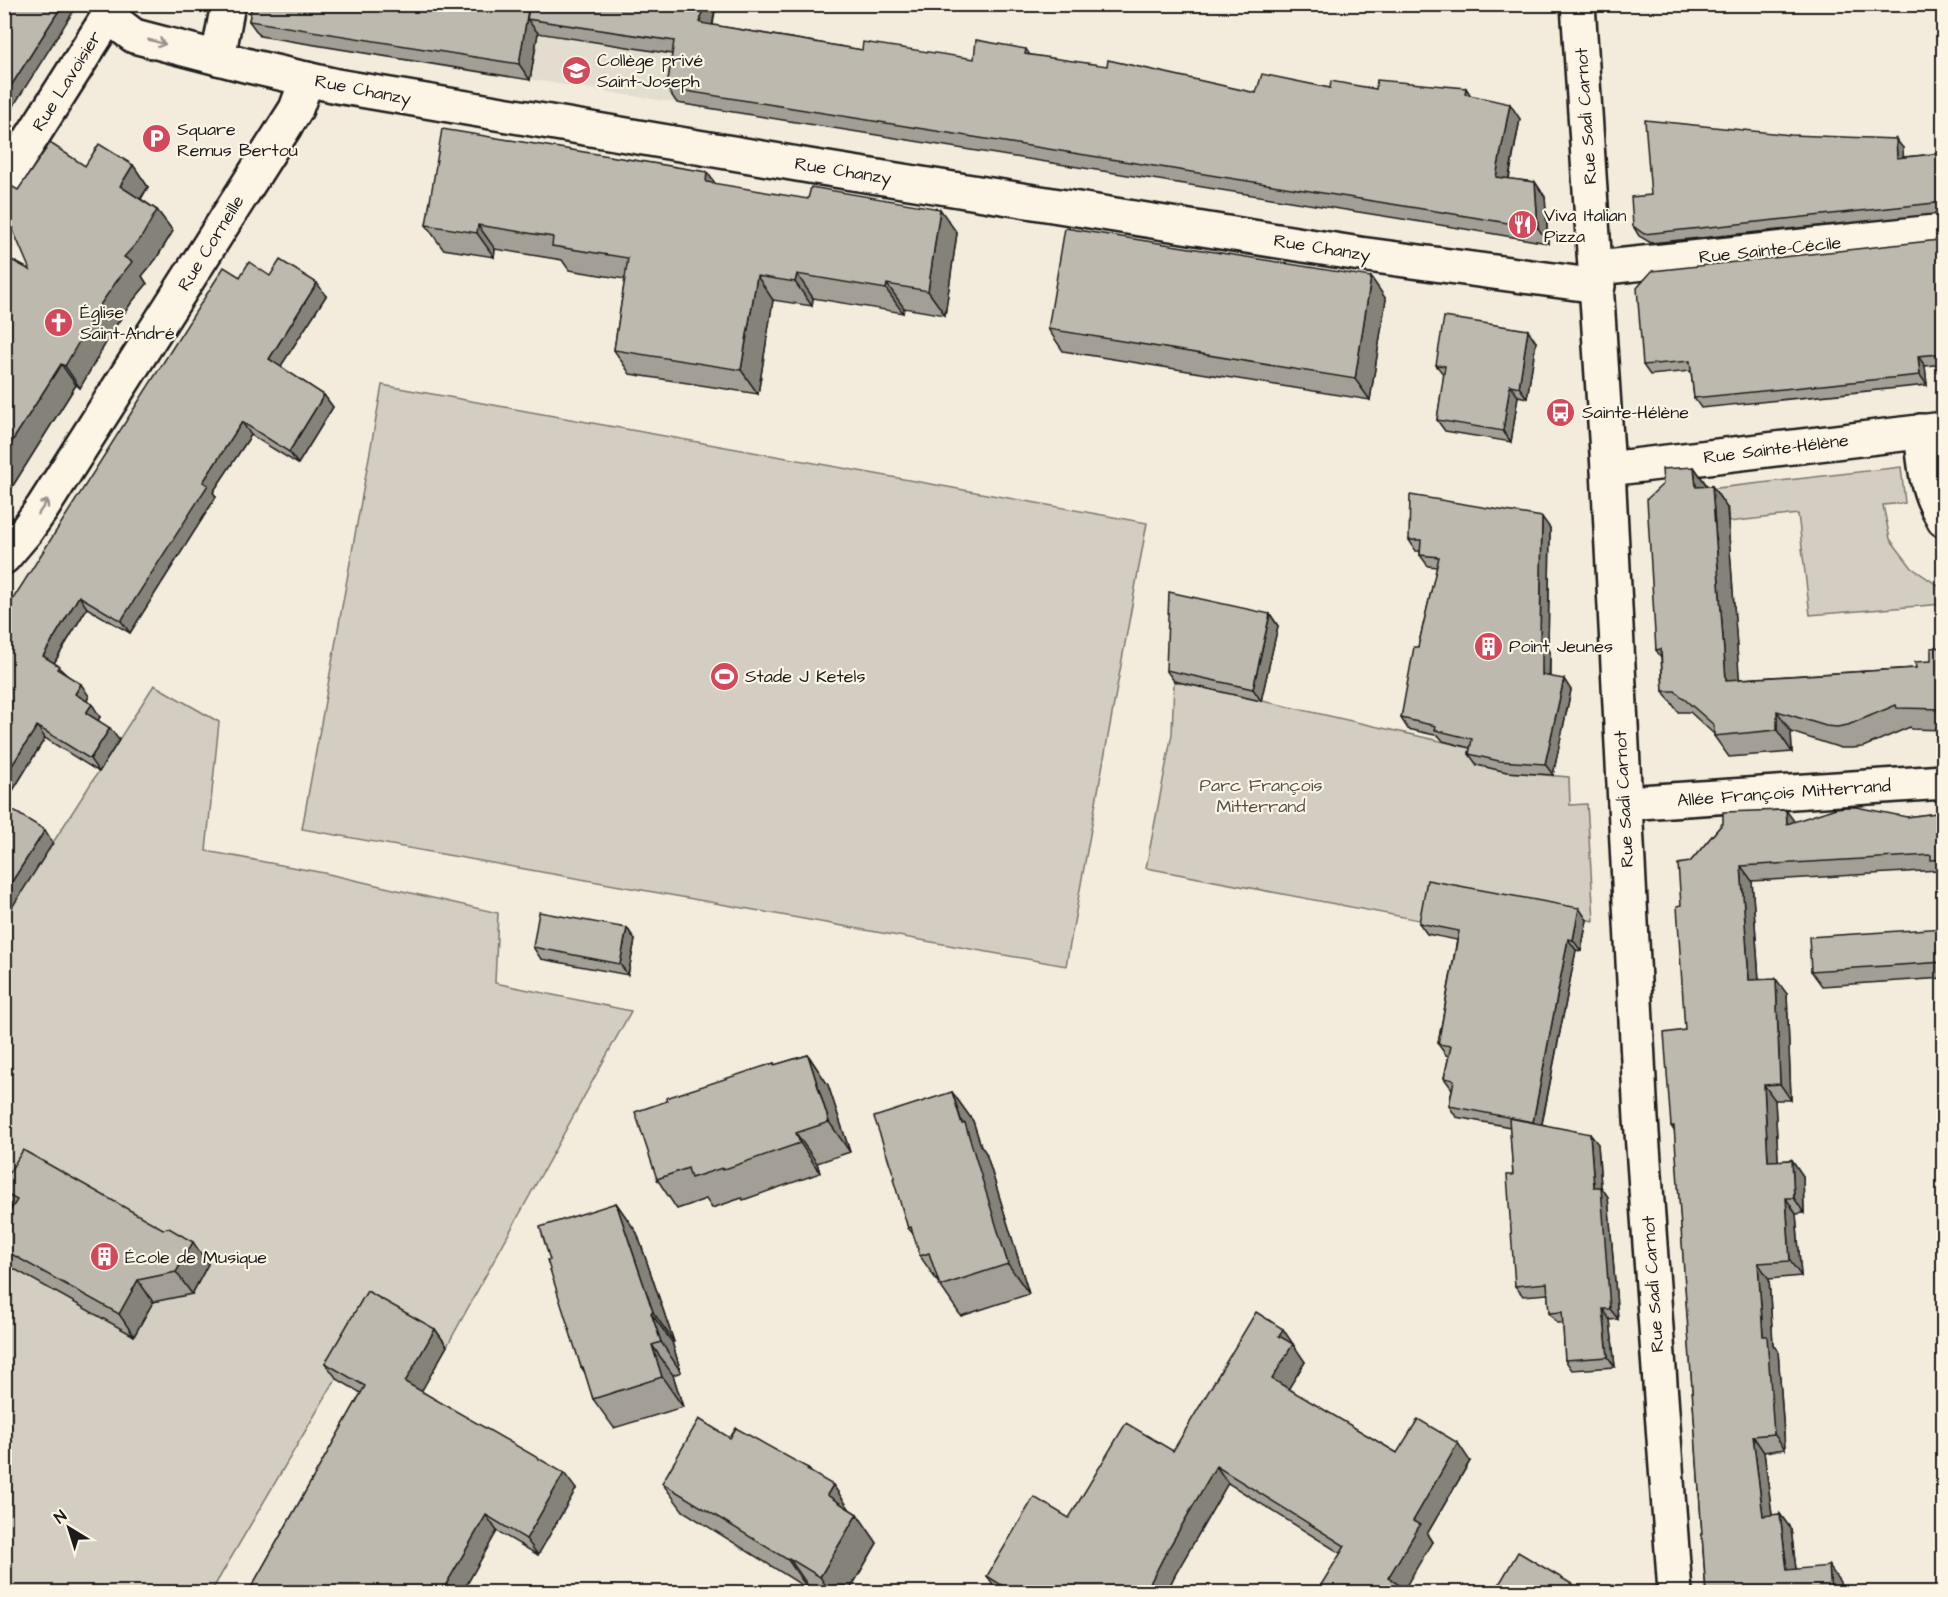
<svg xmlns="http://www.w3.org/2000/svg" width="1948" height="1597" font-family="'Architects Daughter',sans-serif">
<style>
.built{fill:#e3ddcf}
.green{fill:#d3cec1;stroke:#78756e;stroke-width:1.5}
.lines{fill:none;stroke-linecap:round;stroke-linejoin:round}
.street-casing{stroke:#1c1c1c;stroke-width:38}
.secondary-casing{stroke:#1c1c1c;stroke-width:38}
.street{stroke:#fcf5e5;stroke-width:33}
.secondary{stroke:#fcf5e5;stroke-width:33}
.wall{fill:#a39f96;stroke:#1c1c1c;stroke-width:1.5}
.shaded-wall{fill:#85827a;stroke:#1c1c1c;stroke-width:1.5}
.building{fill:#beb9ae;stroke:#1c1c1c;stroke-width:1.5}
.oneway{stroke:#97938b}
.labels{text-anchor:middle;dominant-baseline:central;stroke-width:4.5;stroke-linejoin:round;paint-order:stroke}
.poi-label{font-size:18px;fill:#1c1c1c;stroke:#fcf5e5;text-anchor:start}
.street-label{font-size:18px;fill:#1c1c1c;stroke:#fcf5e5}
.park-label{font-size:18px;fill:#53514e;stroke:#fcf5e5}
</style>
<rect width="100%" height="100%" fill="#f3ecdd"/>
<filter id="ink" filterUnits="userSpaceOnUse"><feTurbulence type="fractalNoise" baseFrequency=".0167" numOctaves="2"/><feDisplacementMap in="SourceGraphic" scale="12" xChannelSelector="R" yChannelSelector="G"/><feConvolveMatrix kernelMatrix="1 2 1 2 8 2 1 2 1" color-interpolation-filters="sRGB"/></filter>
<g filter="url(#ink)">
<!-- built -->
<path class="built" d="M266,5H692L677,103L260,36Z"/>
<!-- green -->
<g class="green">
<path d="M382,385L1147,523L1066,966L302,829Z"/>
<path d="M1901,467L1905,503L1883,505L1890,539L1912,568L1943,589V604L1810,615L1798,514L1729,522L1728,508H1711L1709,489Z"/>
<path d="M1174,681L1480,750L1477,765L1507,772L1569,777L1570,805L1587,804L1594,921L1436,891L1429,922L1146,868L1172,734Z"/>
<path d="M154,685L219,722L206,851L324,873L498,913L495,983L631,1011L447,1346L378,1307L211,1592H5L4,919Z"/>
</g>
<g class="lines">
<defs>
<g id="street">
<path d="M107,4L117,23L134,36L249,66L337,86L809,166L1215,231L1360,254L1598,286"/>
<path d="M218,58L228,4"/>
<path d="M4,181L111,12"/>
<path d="M1597,268L1944,231"/>
<path d="M1921,431C1925,466 1925,489 1944,520"/>
<path d="M1608,469L1944,429"/>
<path d="M4,557L26,531L43,507L296,109L307,79"/>
<path d="M1625,803L1944,782"/>
</g>
<path id="secondary" d="M1578,4L1608,469L1641,1119L1675,1592"/>
</defs>
<!-- street casing -->
<use href="#street" class="street-casing"/>
<!-- secondary casing -->
<use href="#secondary" class="secondary-casing"/>
<!-- street -->
<use href="#street" class="street"/>
<!-- secondary -->
<use href="#secondary" class="secondary"/>
</g>
<!-- wall -->
<g class="wall">
<path d="M183,4H194L193,10Z"/>
<path d="M252,4H716L713,25L862,50L974,59L1026,49L1030,55L1256,93L1330,88L1376,89L1471,96L1520,119L1509,179L1535,182L1545,197L1548,243L1465,229L677,103L667,88L672,54L538,33L530,80L260,36L249,21Z"/>
<path d="M1903,148V157L1944,153V213L1651,243L1639,236L1633,226L1651,195Z"/>
<path d="M133,165L148,187L141,199L157,210L173,231L156,259L142,276L147,284L131,303L115,327L80,388L76,385L4,500V256L30,270L85,166Z"/>
<path d="M707,172L715,184L957,233L945,315L904,308L903,313L813,298L812,306L773,300L758,394L630,374L614,350L625,279L569,270L562,260L495,249L494,257L443,249L426,225Z"/>
<path d="M1944,238V364L1925,366L1927,385L1701,408L1694,398L1691,371L1650,375L1643,365Z"/>
<path d="M270,276L326,296L280,367L324,395L333,407L298,464L251,435L213,492L216,497L130,633L87,608L54,663L89,696L87,701L100,717L98,720L119,740L99,772L45,738L4,805V613L240,277Z"/>
<path d="M1386,299L1370,400L1063,351L1048,329Z"/>
<path d="M1536,342L1527,398L1518,396L1511,442L1445,431L1437,420L1444,375L1436,365Z"/>
<path d="M1694,467L1708,487L1712,486L1727,508L1739,679L1916,668L1931,661L1944,647V730L1911,729L1910,727L1863,747L1852,748H1841L1791,732L1792,752L1729,757L1714,736V734L1690,712H1678L1663,691L1661,657L1656,650L1663,484Z"/>
<path d="M1550,528L1548,648L1550,652V676L1571,690L1553,775L1507,772L1477,765L1469,754L1470,748L1443,741L1439,736L1408,729L1401,718L1418,647L1437,567L1428,566L1420,555V551H1416L1409,540Z"/>
<path d="M1270,614L1278,626L1261,701L1174,681L1166,670Z"/>
<path d="M1944,812V875H1942L1939,870L1752,881L1759,980L1787,994L1791,1100H1775L1778,1161L1792,1160L1803,1176L1804,1213L1796,1214L1801,1276L1769,1279L1773,1345L1778,1351L1785,1449L1764,1452L1772,1515L1780,1514L1791,1529L1796,1569L1840,1582L1706,1593L1675,1132L1671,1126L1685,1030L1681,905L1690,862L1723,823L1795,822L1907,817Z"/>
<path d="M1587,920L1581,951L1576,950L1542,1124L1598,1144L1601,1187L1608,1197L1618,1319L1610,1320L1615,1367L1572,1370L1565,1360L1563,1323H1557L1549,1313L1548,1294L1523,1296L1515,1286L1513,1175L1510,1127L1456,1117L1449,1106L1452,1089L1444,1078L1449,1056L1446,1055L1438,1044L1457,940L1427,934L1419,923Z"/>
<path d="M627,928L635,940L628,975L541,959L533,947Z"/>
<path d="M1944,928V978L1822,986L1811,971Z"/>
<path d="M808,1055L828,1085L850,1152L817,1163L820,1173L743,1200L742,1198L712,1208L706,1199L677,1209L657,1179L667,1101L774,1063L775,1065Z"/>
<path d="M952,1092L973,1121L981,1146L986,1153L1029,1294L961,1316L920,1256L914,1235L908,1228L895,1179Z"/>
<path d="M4,1181L208,1264L192,1294L153,1302L134,1336L7,1265L4,1261V1221L12,1208L4,1197Z"/>
<path d="M616,1203L637,1233L674,1342H672L681,1372L673,1375L683,1407L614,1428L593,1399L586,1374L581,1367L550,1260Z"/>
<path d="M435,1329L447,1346L421,1391L576,1489L538,1555L497,1531L462,1593H257L252,1586L361,1393L337,1379L325,1363Z"/>
<path d="M1295,1346L1294,1347L1305,1362L1288,1389L1397,1453L1470,1461L1427,1534L1432,1542L1340,1553L1228,1483L1175,1575L1166,1593H998L987,1576L1069,1518L1173,1451Z"/>
<path d="M730,1438L808,1468L810,1472L849,1509L857,1514L877,1543L848,1593H819L809,1587L808,1589L683,1511L662,1483Z"/>
</g>
<!-- shaded-wall -->
<g class="shaded-wall">
<path d="M63,4H78L4,121V97Z"/>
<path d="M189,4H194L193,10Z"/>
<path d="M529,4H542L527,19L538,33L530,80L519,64Z"/>
<path d="M703,4H716L710,38L700,23Z"/>
<path d="M1466,88L1476,104L1465,94Z"/>
<path d="M1510,104L1520,119L1506,192L1496,177Z"/>
<path d="M1896,139L1903,148L1904,167L1897,158Z"/>
<path d="M133,165L148,187L135,207L120,186Z"/>
<path d="M707,172L724,196L706,182Z"/>
<path d="M1535,182L1545,197L1548,243L1538,228Z"/>
<path d="M940,209L957,233L945,315L928,291Z"/>
<path d="M157,210L173,231L156,259L142,276L147,284L131,303L115,327L80,388L65,366L124,257Z"/>
<path d="M478,225L495,249L494,257L477,233Z"/>
<path d="M797,274L813,298L812,306L795,282Z"/>
<path d="M757,276L773,300L758,394L741,370Z"/>
<path d="M1371,277L1386,299L1370,400L1355,379Z"/>
<path d="M317,283L326,296L277,372L269,359Z"/>
<path d="M887,284L904,308L903,313L886,289Z"/>
<path d="M1528,330L1536,342L1527,398L1519,387Z"/>
<path d="M1939,351L1944,357V360L1939,354Z"/>
<path d="M1918,356L1925,366L1927,385L1920,375Z"/>
<path d="M61,364L76,385L4,500V454Z"/>
<path d="M1510,385L1518,396L1511,442L1503,431Z"/>
<path d="M324,395L333,407L298,464L289,452Z"/>
<path d="M242,422L251,435L213,492L216,497L130,633L121,621L203,482Z"/>
<path d="M1694,467L1709,489L1696,487Z"/>
<path d="M1712,486L1727,508L1741,702L1726,680Z"/>
<path d="M1542,517L1550,528L1548,648L1550,652L1549,686L1542,675L1540,640Z"/>
<path d="M79,596L87,608L51,668L43,656Z"/>
<path d="M1270,614L1278,626L1261,701L1253,689Z"/>
<path d="M1564,679L1571,690L1553,775L1545,764Z"/>
<path d="M81,684L89,696L84,706L75,694Z"/>
<path d="M92,704L100,717L95,725L86,713Z"/>
<path d="M1777,711L1791,732L1792,752L1777,730Z"/>
<path d="M37,726L45,738L4,805V778Z"/>
<path d="M110,728L119,740L99,772L90,759Z"/>
<path d="M1786,810L1797,825L1787,824Z"/>
<path d="M45,830L53,843L4,920V894Z"/>
<path d="M1741,866L1752,881L1760,996L1749,980Z"/>
<path d="M1579,908L1587,920L1581,951L1573,940Z"/>
<path d="M627,928L635,940L628,975L620,964Z"/>
<path d="M1568,939L1576,950L1540,1133L1533,1122Z"/>
<path d="M1776,979L1787,994L1791,1100L1780,1084Z"/>
<path d="M808,1055L828,1085L850,1152L829,1122Z"/>
<path d="M1764,1085L1775,1100L1779,1177L1768,1161Z"/>
<path d="M952,1092L973,1121L981,1146L986,1153L1029,1294L1008,1264Z"/>
<path d="M796,1133L817,1163L820,1173L800,1143Z"/>
<path d="M1590,1134L1598,1144L1601,1187L1608,1197L1618,1319L1610,1309L1594,1187Z"/>
<path d="M1792,1160L1803,1176L1804,1213L1794,1198Z"/>
<path d="M1786,1198L1796,1214L1801,1276L1790,1261Z"/>
<path d="M616,1203L637,1233L674,1342L653,1312Z"/>
<path d="M193,1242L208,1264L192,1294L176,1272Z"/>
<path d="M1758,1263L1769,1279L1773,1345L1778,1351L1785,1449L1774,1434L1763,1336Z"/>
<path d="M138,1280L153,1302L134,1336L119,1314Z"/>
<path d="M1603,1309L1610,1320L1615,1367L1608,1357Z"/>
<path d="M651,1313L672,1342L681,1372L661,1342Z"/>
<path d="M435,1329L447,1346L417,1399L405,1382Z"/>
<path d="M1283,1329L1305,1362L1284,1396L1272,1379L1279,1336Z"/>
<path d="M652,1345L673,1375L683,1407L662,1377Z"/>
<path d="M1753,1436L1764,1452L1774,1531L1763,1516Z"/>
<path d="M1458,1443L1470,1461L1427,1534L1432,1542L1402,1593L1388,1578L1413,1521Z"/>
<path d="M1216,1466L1228,1483L1175,1575L1166,1593H1145L1163,1558Z"/>
<path d="M808,1468L827,1495L833,1485L853,1514L828,1497L807,1470Z"/>
<path d="M564,1473L576,1489L538,1555L526,1539Z"/>
<path d="M857,1514L877,1543L848,1593H831L820,1577Z"/>
<path d="M1780,1514L1791,1529L1798,1586L1787,1570Z"/>
<path d="M486,1515L497,1531L462,1593H441Z"/>
<path d="M789,1558L809,1587L808,1589L788,1560Z"/>
<path d="M1829,1566L1840,1582L1841,1593H1831Z"/>
</g>
<!-- building -->
<g class="building">
<path d="M4,4H63L4,97Z"/>
<path d="M252,4H529L519,64L249,21Z"/>
<path d="M530,4H703L700,23L862,50L863,42L974,59L976,40L1026,49L1025,54L1107,66L1108,60L1256,93L1262,74L1330,88L1331,81L1376,89L1377,80L1466,88L1465,94L1510,104L1496,177L1535,182L1538,228L1454,214L667,88L674,41L527,19Z"/>
<path d="M1645,120L1791,135L1896,139L1897,158L1944,153V204L1935,203L1644,234L1633,226L1631,197L1651,195Z"/>
<path d="M442,129L707,172L706,182L808,199L811,187L940,209L928,291L887,284L886,289L797,274L795,282L757,276L741,370L614,350L628,258L552,246L553,237L478,225L477,233L426,225Z"/>
<path d="M50,143L85,166L99,144L133,165L120,186L157,210L141,238L124,257L132,262L116,282L100,305L65,366L61,364L4,454V256L30,270L4,209V182L18,190Z"/>
<path d="M1065,228L1371,277L1355,379L1048,329Z"/>
<path d="M1944,238V350L1939,351V354L1918,356L1920,375L1694,398L1690,361L1643,365L1637,288L1652,271L1939,240Z"/>
<path d="M280,260L317,283L269,359L324,395L289,452L242,422L203,482L208,485L121,621L79,596L43,656L59,666L57,669L81,684L75,694L92,704L86,713L110,728L90,759L37,726L4,778V613L224,267L240,277L249,262L270,276Z"/>
<path d="M1444,317L1528,330L1519,387L1510,385L1503,431L1437,420L1445,366L1436,365Z"/>
<path d="M1694,467L1696,487L1712,486L1726,680L1916,668L1915,662L1931,661V648L1944,647V709L1897,708L1896,705L1848,725L1837,727L1826,726L1777,711V730L1714,736V725L1675,691H1663L1661,649L1656,650L1647,499L1663,484L1662,469Z"/>
<path d="M1410,495L1542,517L1540,640H1542V675L1564,679L1545,764L1499,761L1469,754L1472,739L1435,730L1436,726L1401,718L1414,647H1418L1439,557L1420,555L1421,540H1409Z"/>
<path d="M1169,592L1270,614L1253,689L1166,670Z"/>
<path d="M4,805L45,830L4,894Z"/>
<path d="M1846,807H1856L1907,817L1944,812V859L1931,860V855L1741,866L1749,980L1776,979L1780,1084L1764,1085L1768,1161L1792,1160L1794,1198H1786L1790,1261L1758,1263L1763,1336H1767L1774,1434L1753,1436L1763,1516L1780,1514L1787,1570L1829,1566L1831,1593H1706L1674,1126H1671L1664,1033L1685,1030L1677,906L1681,905L1678,864L1690,862L1723,823V812L1786,810L1787,824L1836,808Z"/>
<path d="M1427,880L1579,908L1573,940L1568,939L1533,1122L1449,1106L1454,1080L1444,1078L1451,1046L1438,1044L1459,931L1419,923Z"/>
<path d="M539,912L627,928L620,964L533,947Z"/>
<path d="M1944,928V962L1811,971L1809,937Z"/>
<path d="M808,1055L829,1122L796,1133L800,1143L722,1170V1168L691,1178L688,1168L657,1179L635,1112L667,1101L666,1098L774,1063V1065Z"/>
<path d="M952,1092L962,1124L965,1123L1008,1264L940,1286L929,1253L920,1256L911,1227L908,1228L893,1179H895L874,1117Z"/>
<path d="M1509,1118L1590,1134L1594,1187H1601L1610,1309H1603L1608,1357L1565,1360L1562,1312L1549,1313L1547,1283L1515,1286L1507,1175H1513Z"/>
<path d="M23,1150L163,1229L169,1228L193,1242L176,1272L138,1280L119,1314L4,1250V1221L17,1200L4,1193V1181Z"/>
<path d="M616,1203L653,1312L651,1313L661,1342L652,1345L662,1377L593,1399L583,1367H581L547,1260H550L540,1227Z"/>
<path d="M367,1291L435,1329L405,1382L564,1473L526,1539L486,1515L441,1593H264L252,1586L365,1386L325,1363Z"/>
<path d="M1256,1312L1283,1329L1279,1336L1293,1344L1272,1379L1397,1453L1418,1419L1458,1443L1413,1521L1420,1525L1388,1578L1412,1593H1316L1345,1546L1216,1466L1163,1558L1145,1593H1014L987,1576L1034,1497L1069,1518L1126,1423L1173,1451Z"/>
<path d="M699,1419L730,1438L736,1428L808,1468L807,1470L833,1485L827,1495L857,1514L820,1577L789,1558L788,1560L662,1483Z"/>
<path d="M1518,1552L1587,1593H1494Z"/>
</g>
<!-- one-way arrows -->
<defs><path id="oneway-shaft" d="M-6 0H5M1.5-3L5.5 0L1.5 3" fill="none" stroke-width="1.6" stroke-linecap="round" stroke-linejoin="round" transform="scale(1.5)"/></defs>
<g class="oneway">
<use href="#oneway-shaft" transform="translate(157 42) rotate(15)"/>
<use href="#oneway-shaft" transform="translate(43 507) rotate(-56)"/>
</g>
</g>
<!-- icons -->
<defs>
<symbol id="school-disc" viewBox="-11 -11 22 22"><circle r="9.5" fill="#d1495b" stroke="#fcf5e5"/><path d="M0-5L7-2L0 1L-7-2ZM-4 1L0 2.5L4 1V4Q0 6-4 4Z" fill="#fff"/></symbol>
<symbol id="parking-disc" viewBox="-11 -11 22 22"><circle r="9.5" fill="#d1495b" stroke="#fcf5e5"/><path d="M-3.5-5.5H1a3.5 3.5 0 0 1 0 7H-1V5.5H-3.5ZM-1-3.4V-.6H.8a1.4 1.4 0 0 0 0-2.8Z" fill="#fff"/></symbol>
<symbol id="restaurant-disc" viewBox="-11 -11 22 22"><circle r="9.5" fill="#d1495b" stroke="#fcf5e5"/><path d="M-5-6h1v4h1v-4h1v4h1v-4h1v5L-1.5 .5V6h-2V.5L-5-1ZM5-6V6H3V1.5H1.5Q1.5-4 5-6Z" fill="#fff"/></symbol>
<symbol id="church-disc" viewBox="-11 -11 22 22"><circle r="9.5" fill="#d1495b" stroke="#fcf5e5"/><path d="M-1.2-6h2.4v3.5h3.3v2.4h-3.3V6h-2.4V-.1h-3.3v-2.4h3.3Z" fill="#fff"/></symbol>
<symbol id="bus-disc" viewBox="-11 -11 22 22"><circle r="9.5" fill="#d1495b" stroke="#fcf5e5"/><path d="M-5-6H5V4H4V6H2V4H-2V6H-4V4H-5ZM-3.5-4V0h7V-4ZM-3.5 1.2v1.5H-2V1.2ZM2 1.2v1.5H3.5V1.2Z" fill="#fff"/></symbol>
<symbol id="building-disc" viewBox="-11 -11 22 22"><circle r="9.5" fill="#d1495b" stroke="#fcf5e5"/><path d="M-4-6H4V6H1V3H-1V6H-4ZM-2.5-4.3h1.7v1.8h-1.7ZM.8-4.3h1.7v1.8H.8ZM-2.5-1h1.7V.8h-1.7ZM.8-1h1.7V.8H.8Z" fill="#fff"/></symbol>
<symbol id="stadium-disc" viewBox="-11 -11 22 22"><circle r="9.5" fill="#d1495b" stroke="#fcf5e5"/><path d="M0-5a6.5 5 0 1 0 0 10a6.5 5 0 1 0 0-10ZM-3.5-1.8h7v3.6h-7Z" fill="#fff"/></symbol>
</defs>
<g fill-rule="evenodd">
<use href="#school-disc" x="560" y="54" width="33" height="33"/>
<use href="#parking-disc" x="140" y="122" width="33" height="33"/>
<use href="#restaurant-disc" x="1506" y="208" width="33" height="33"/>
<use href="#church-disc" x="42" y="306" width="33" height="33"/>
<use href="#bus-disc" x="1544" y="396" width="33" height="33"/>
<use href="#building-disc" x="1472" y="630" width="33" height="33"/>
<use href="#stadium-disc" x="708" y="660" width="33" height="33"/>
<use href="#building-disc" x="88" y="1240" width="33" height="33"/>
</g>
<g class="labels">
<!-- poi labels -->
<g class="poi-label">
<text x="597" y="60">Collège privé<tspan x="597" dy="21">Saint-Joseph</tspan></text>
<text x="177" y="129">Square<tspan x="177" dy="21">Remus Bertou</tspan></text>
<text x="1544" y="215">Viva Italian<tspan x="1544" dy="21">Pizza</tspan></text>
<text x="80" y="312">Église<tspan x="80" dy="21">Saint-André</tspan></text>
<text x="1582" y="412">Sainte-Hélène</text>
<text x="1509" y="646">Point Jeunes</text>
<text x="745" y="676">Stade J Ketels</text>
<text x="125" y="1257">École de Musique</text>
</g>
<!-- street labels -->
<g class="street-label">
<text transform="translate(67 81) rotate(-58)">Rue Lavoisier</text>
<text transform="translate(363 90) rotate(11)">Rue Chanzy</text>
<text transform="translate(1586 116) rotate(-94)">Rue Sadi Carnot</text>
<text transform="translate(843 171) rotate(9)">Rue Chanzy</text>
<text transform="translate(211 243) rotate(-58)">Rue Corneille</text>
<text transform="translate(1322 248) rotate(9)">Rue Chanzy</text>
<text transform="translate(1770 250) rotate(-6)">Rue Sainte-Cécile</text>
<text transform="translate(1776 449) rotate(-7)">Rue Sainte-Hélène</text>
<text transform="translate(1784 793) rotate(-4)">Allée François Mitterrand</text>
<text transform="translate(1624 799) rotate(-93)">Rue Sadi Carnot</text>
<text transform="translate(1653 1284) rotate(-94)">Rue Sadi Carnot</text>
</g>
<!-- park labels -->
<g class="park-label">
<text x="1261" y="785">Parc François<tspan x="1261" dy="21">Mitterrand</tspan></text>
</g>
</g>
<!-- margin -->
<rect width="1948" height="1597" fill="none" stroke="#fcf5e5" stroke-width="24"/>
<rect x="12" y="12" width="1924" height="1573" fill="none" stroke="#1c1c1c" stroke-width="2" filter="url(#ink)"/>
<!-- north arrow -->
<g transform="translate(69 1528) rotate(322)" stroke="#fcf5e5" stroke-width="4.5" paint-order="stroke">
<path d="M0-4.5L10 22L0 15L-10 22Z" fill="#1c1c1c"/>
<text y="-9" font-size="16" font-weight="bold" text-anchor="middle" fill="#1c1c1c">N</text>
</g>
</svg>
